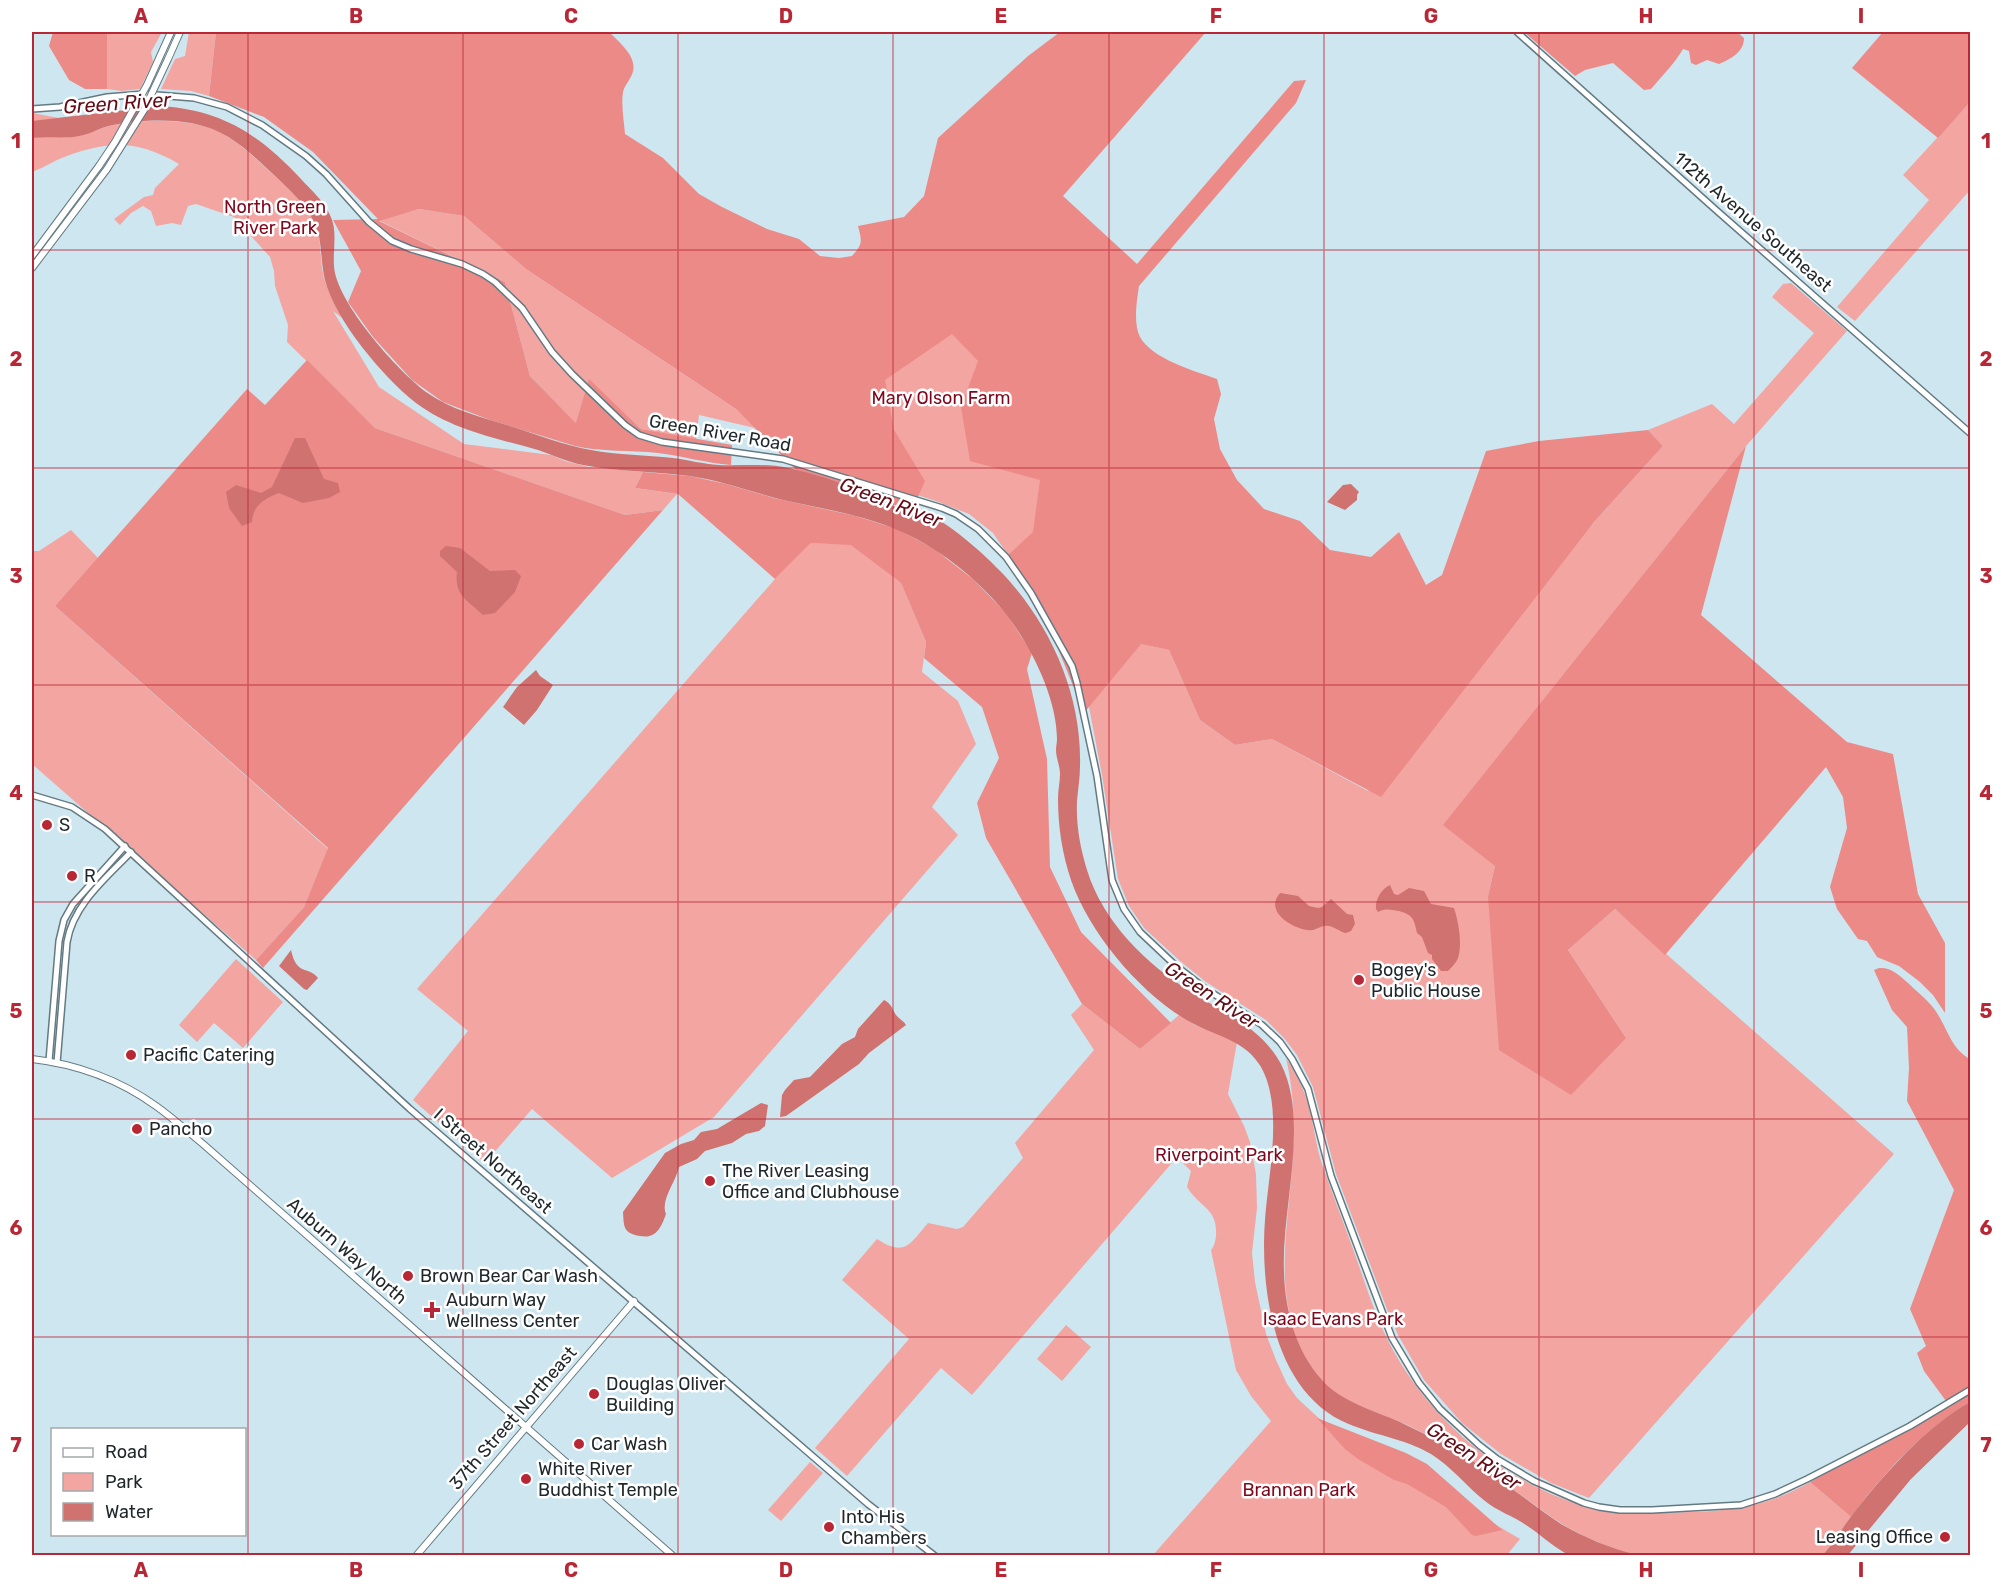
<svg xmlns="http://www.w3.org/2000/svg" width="2002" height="1587" font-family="Rubik,sans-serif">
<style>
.green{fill:#f3a5a2}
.forest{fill:#ec8a88}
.water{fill:#d07270}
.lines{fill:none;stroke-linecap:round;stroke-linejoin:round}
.tertiary-casing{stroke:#647a82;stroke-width:8}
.secondary-casing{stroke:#647a82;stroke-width:8}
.tertiary{stroke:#fff;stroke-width:5}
.secondary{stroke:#fff;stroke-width:6}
.secondary-bridge-casing{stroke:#647a82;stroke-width:8;stroke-linecap:butt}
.secondary-bridge{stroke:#fff;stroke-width:6}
.grid{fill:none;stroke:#b82735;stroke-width:1.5;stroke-opacity:0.55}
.poi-dot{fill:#b82735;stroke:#fff;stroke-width:2}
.labels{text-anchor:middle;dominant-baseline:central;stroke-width:5;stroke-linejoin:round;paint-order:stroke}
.park-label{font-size:18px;fill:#80061b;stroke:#fff}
.street-label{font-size:18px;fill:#1e272a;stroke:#fff}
.poi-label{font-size:18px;fill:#1e272a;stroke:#fff;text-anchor:start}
.water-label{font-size:20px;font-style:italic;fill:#630b16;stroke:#fff}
.neatline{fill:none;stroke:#b82735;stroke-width:2}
.grid-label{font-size:20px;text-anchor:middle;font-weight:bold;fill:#b82735}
</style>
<rect width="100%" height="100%" fill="#cee6ef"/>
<!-- green -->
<g class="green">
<path d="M107,32H162L151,52L153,62L140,89L122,91L107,89Z"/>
<path d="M189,32H216L209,96L191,91L161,89L175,59L185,56Z"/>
<path d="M1970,102V190L1855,321L1837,307L1929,200L1903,175Z"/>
<path d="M32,113L59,118L75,116L94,131C124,118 185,117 215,130C238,140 258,161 277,178C291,191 307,205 315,223C321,237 320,252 322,268C325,286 333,302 342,318L333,311L379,387L464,444L551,455L565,461L589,467L643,472L635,488L677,494L663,510L625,515L375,428L287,342L288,325L275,286L274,271L270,257L234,217L196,204L188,206L181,225L172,223L156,226L151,211L143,206L131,213L120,225L114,219L144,197L153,195L155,188L179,164C135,138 104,141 57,160C49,164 40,169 32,172Z"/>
<path d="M419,209L464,216L526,269L736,409L755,428L699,415L696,439L641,429L589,380L577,424L530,376L505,282L378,220Z"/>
<path d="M929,260L1142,644L1169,650L1200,720L1235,745L1272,739L1368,791L1594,522L1663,446L1648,430L1712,404L1734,424L1814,333L1772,297L1783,284L1791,283L1847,331L1746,446L1648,569L1495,866L1488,896L1626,1038L1568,950L1615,909L1894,1154L1589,1498L1551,1483L1501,1454L1462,1423L1424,1380L1398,1335L1388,1312L1336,1174L1313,1087L1297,1055L1284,1038L1266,1020L1206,982L1180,961L1144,928L1129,906L1118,879L1102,775L1089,707L1076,654L993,533L969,514L936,501L792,455Z"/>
<path d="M71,530L98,558L55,606L328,849L304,907L256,960L32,764V551H39Z"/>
<path d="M811,543L851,544L901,583L926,642L922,672L958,701L976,744L932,807L958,835L714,1117L612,1178L532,1109L485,1163L413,1100L468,1031L417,989L775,579Z"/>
<path d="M236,959L283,1002L243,1048L214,1023L197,1042L179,1025Z"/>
<path d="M1082,1004L1140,1049L1179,1015L1195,1025L1237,1042L1228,1094L1244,1126L1250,1142L1256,1174L1257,1208L1252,1253L1255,1282L1266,1334L1276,1360L1287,1384L1297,1398L1325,1424L1520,1539L1506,1556L1153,1555L1271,1421L1251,1396L1236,1370L1211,1250C1215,1245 1215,1242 1216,1236C1218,1208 1200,1208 1187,1187L1191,1171L1177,1157L972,1395L941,1368L847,1476L815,1448L909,1339L842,1280L877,1239C905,1257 909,1245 928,1223L957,1229L963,1227L1023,1158L1015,1143L1094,1050L1071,1015Z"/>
<path d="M1286,1058C1296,1073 1304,1089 1309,1107C1314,1126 1316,1146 1322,1164C1332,1193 1343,1221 1353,1249C1363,1276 1371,1304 1383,1330C1410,1389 1456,1439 1511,1473C1555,1499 1597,1515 1648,1513C1709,1512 1755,1514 1810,1482L1851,1517L1824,1554L1637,1556C1610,1548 1585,1538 1562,1524C1525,1500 1492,1471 1453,1449C1437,1441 1421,1431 1405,1424C1382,1414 1350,1405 1331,1389C1319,1380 1310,1366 1303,1353C1271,1289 1290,1220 1293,1152C1295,1121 1293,1088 1286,1058Z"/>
<path d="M1066,1325L1091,1347L1062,1381L1037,1359Z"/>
<path d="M810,1462L823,1473L781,1521L768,1510Z"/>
</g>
<!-- forest -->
<g class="forest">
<path d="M53,32H107V89H85L69,80L49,46Z"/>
<path d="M216,32H609C618,41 637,56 633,71C632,78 625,84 623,92C621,105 624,121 625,134L663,158L699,194L722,207L767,229L799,239L820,256L839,258L852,256C863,244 862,242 858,226L904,217L924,196L938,138L1028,56L1060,32H1206L1063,196L1137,264L1294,81L1306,80L1296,103L1139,286C1137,300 1133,323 1140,337C1152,359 1195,371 1217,379L1221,394L1214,419L1220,449L1237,480L1264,509L1300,521L1330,550L1371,557L1399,532L1426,585L1442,575L1486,451L1539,441L1648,430L1663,446L1594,522L1381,797L1272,739L1235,745L1200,720L1169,650L1141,644L1084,713L1044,614L1006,557L1033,532L1040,480L970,461L961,407L978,361L952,334L885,380L894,430L925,481L913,508L883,503L854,489L796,470L736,409L526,269L464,216L419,209L379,221L505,282L530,376L576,423L589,379L641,429L732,445L731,465C706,463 682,456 658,453C630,450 602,452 575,446L490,420L443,402L412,380L373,337L348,302L361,271L333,220L378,219L313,152L264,117L209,96Z"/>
<path d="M1524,32H1737L1744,38C1744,52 1731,59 1719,64L1707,60L1696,65L1691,63L1689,51L1683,49C1675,63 1661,77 1651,89L1644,90L1613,63L1585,70L1575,76Z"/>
<path d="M1883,32H1970V102L1938,138L1852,68Z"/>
<path d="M307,360L375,428L625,515L663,510L263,968L256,960L304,907L328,848L55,606L247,389L265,405Z"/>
<path d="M1746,446L1701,615L1847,742L1893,754L1918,894L1945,943V1013L1933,995L1920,982L1899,966L1877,957L1867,941L1858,939L1837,909L1830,887L1847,828L1843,797L1826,767L1665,955L1615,909L1568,950L1626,1038L1571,1095L1499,1050L1488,896L1495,866L1443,825Z"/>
<path d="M643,472L690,476L726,484L774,498L856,516L897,529L933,548L974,580L1006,613L1032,653L1027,669L1047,759L1050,867L1081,932L1171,1023L1140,1049L1082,1004L986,838L977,803L999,758L982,707L924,658L926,642L901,583L851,545L811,543L775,579L678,494L635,488Z"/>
<path d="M1879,968C1891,967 1899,975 1908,983C1917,992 1927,999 1935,1010C1947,1027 1951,1049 1970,1059V1387L1946,1401L1924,1371L1917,1353L1926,1346L1910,1309L1954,1190L1907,1101L1909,1068L1907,1027L1892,1010L1874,970Z"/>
<path d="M1970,1392V1402C1927,1426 1880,1477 1851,1517L1810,1482Z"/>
<path d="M1317,1418L1406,1453L1427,1464L1502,1530L1476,1536L1472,1535L1446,1507L1407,1484L1394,1480L1358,1459L1345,1449Z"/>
</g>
<!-- water -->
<g class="water">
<path d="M160,106C222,110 259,134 301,179C311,190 324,201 330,215C339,233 331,254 335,273C343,309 397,370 426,392C451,410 484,418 513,427C538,435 564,445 591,450C618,455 646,455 673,458C688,460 703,464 719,465C742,466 765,463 789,468C811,473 834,480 856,489C866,494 876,501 887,505C898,508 910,506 921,511C949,522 983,553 1004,575C1051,626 1082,695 1080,766C1080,778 1078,789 1077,801C1076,825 1080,847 1087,870C1103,922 1146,964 1191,992C1224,1013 1261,1027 1281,1064C1310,1121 1281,1210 1284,1272C1285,1311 1296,1351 1322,1380C1342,1403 1377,1411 1404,1424C1421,1432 1439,1441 1456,1451C1493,1472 1525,1500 1561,1524C1585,1538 1610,1548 1637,1555L1569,1556L1565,1553C1551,1545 1540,1534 1526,1525C1513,1516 1497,1511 1485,1501C1466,1486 1452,1467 1431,1454C1404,1438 1371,1435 1342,1421C1273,1387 1260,1288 1265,1220C1268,1175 1284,1108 1261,1067C1245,1040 1218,1037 1192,1023C1142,996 1089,933 1071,880C1062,853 1058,826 1058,798C1058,790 1060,782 1060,774C1060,766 1056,758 1056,750C1056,746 1057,743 1057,739C1057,693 1024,632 994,600C962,565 921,536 876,522C846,512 814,507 783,500C752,492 722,481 690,476C655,471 618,472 583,465C567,462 553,455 538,450C496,438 452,430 416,403C383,377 335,320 325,280C321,264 322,248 318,232C311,209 292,192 275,176C258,160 240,142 219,132C189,117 145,119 113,125C101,127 91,134 79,136C64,139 47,136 32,138V121Z"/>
<path d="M295,438H305L324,479L338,483L340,492L329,498L303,503L279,493C264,499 253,505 252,522L242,526L229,508L226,492L236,485L261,493L272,487Z"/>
<path d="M1351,484L1359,492L1357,495V500L1345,510L1327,502L1343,485Z"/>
<path d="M446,546L460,548L490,571L515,570L521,576L515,592L495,613L483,615C467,600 454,595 457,572L440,556V551Z"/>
<path d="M536,670L540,676L553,685L537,710L524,725L503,707L517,687Z"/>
<path d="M1390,885L1394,894L1398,895L1409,888L1424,891L1431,904L1454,908C1458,920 1462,941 1459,954C1458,961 1453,966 1448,971H1441L1432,959V955L1428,953L1422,937L1417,933C1414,919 1413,915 1399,911C1390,910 1387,908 1378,912L1376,909C1375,900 1381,889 1390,885Z"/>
<path d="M1280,893L1298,896L1309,906L1318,908L1322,907L1331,899L1347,914L1353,915L1355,924L1351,931L1346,933C1340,932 1335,927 1329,926C1321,924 1315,932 1307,930C1291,928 1264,911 1280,893Z"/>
<path d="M291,950C297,977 308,965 318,978L307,990L304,989L279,966Z"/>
<path d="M884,1000C892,1004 892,1009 896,1015C899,1019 904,1021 906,1025L869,1053L859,1064L786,1116L780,1117L782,1095L785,1090L794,1080L810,1077L842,1044L855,1037L858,1029Z"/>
<path d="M761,1103L768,1105L765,1126L759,1131L746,1134L732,1143L705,1151L697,1159L679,1167C676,1182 660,1200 666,1214C661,1228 656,1239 640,1236C623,1233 624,1227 623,1212L665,1153L681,1144L694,1140L701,1132L717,1129Z"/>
<path d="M1970,1402V1422L1911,1479L1848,1555H1823C1835,1541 1844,1525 1856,1510C1885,1473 1928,1425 1970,1402Z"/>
</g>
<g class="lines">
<defs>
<g id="tertiary">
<path d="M1517,32L1716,210L1970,433"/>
<path d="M32,109L60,107L107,97L144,94L194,98L227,107L262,125L306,156L326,174L369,222L392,241L411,249L462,264L483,274L495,282L522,308L552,352L572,374L625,425L639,435L662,442L783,459L942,508L956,514L978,529L1006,557L1031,593L1072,666L1077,683L1097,776L1112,880L1124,909L1140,932L1176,966L1203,987L1262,1025L1280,1042L1292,1059L1308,1089L1331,1176L1392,1338L1419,1383L1440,1409L1479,1445L1497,1459L1534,1481L1584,1503L1599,1507L1620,1510H1652L1741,1505L1775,1494L1807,1479L1910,1426L1970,1390"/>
<path d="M32,795L72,807L105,829L410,1109L868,1504L935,1556"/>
<path d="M49,1061L59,941L64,920L73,904L125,846"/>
<path d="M57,1063L67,942C73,905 106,878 131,852"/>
</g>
<g id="secondary">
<path d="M168,59L180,32"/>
<path d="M147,85L171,32"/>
<path d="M32,256L99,166"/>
<path d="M32,268L107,169"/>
<path d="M32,1059C76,1064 120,1080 156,1106C173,1118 188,1132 203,1144L673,1556"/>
<path d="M416,1556L634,1301"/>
</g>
</defs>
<!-- tertiary casing -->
<use href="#tertiary" class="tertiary-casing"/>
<!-- secondary casing -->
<use href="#secondary" class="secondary-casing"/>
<!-- tertiary -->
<use href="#tertiary" class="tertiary"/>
<!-- secondary -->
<use href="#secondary" class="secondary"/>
<defs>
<g id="secondary-bridge">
<path d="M99,166L115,142L147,85"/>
<path d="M107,169L144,110L168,59"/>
</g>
</defs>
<!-- secondary-bridge casing -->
<use href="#secondary-bridge" class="secondary-bridge-casing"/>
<!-- secondary-bridge -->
<use href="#secondary-bridge" class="secondary-bridge"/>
</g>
<!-- grid -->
<path class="grid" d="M248,32V1556M463,32V1556M678,32V1556M893,32V1556M1109,32V1556M1324,32V1556M1539,32V1556M1754,32V1556M32,250H1970M32,468H1970M32,685H1970M32,902H1970M32,1119H1970M32,1337H1970"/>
<!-- markers -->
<g class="poi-dot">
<circle cx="47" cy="825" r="6"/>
<circle cx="72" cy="876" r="6"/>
<circle cx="1359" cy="980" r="6"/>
<circle cx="131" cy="1055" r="6"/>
<circle cx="137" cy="1129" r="6"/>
<circle cx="710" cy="1181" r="6"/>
<circle cx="408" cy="1276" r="6"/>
<path d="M429 1301h6v6h6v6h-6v6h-6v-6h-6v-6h6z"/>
<circle cx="594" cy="1394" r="6"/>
<circle cx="579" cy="1444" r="6"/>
<circle cx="526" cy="1479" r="6"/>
<circle cx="829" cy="1527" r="6"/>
<circle cx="1945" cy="1537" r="6"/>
</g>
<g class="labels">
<!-- park labels -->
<g class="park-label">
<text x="275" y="207">North Green<tspan x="275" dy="21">River Park</tspan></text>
<text x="941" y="398">Mary Olson Farm</text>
<text x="1219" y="1155">Riverpoint Park</text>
<text x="1333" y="1319">Isaac Evans Park</text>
<text x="1299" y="1490">Brannan Park</text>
</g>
<!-- street labels -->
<g class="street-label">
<text transform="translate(1753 222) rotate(41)">112th Avenue Southeast</text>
<text transform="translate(720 433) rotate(10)">Green River Road</text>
<text transform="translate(493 1161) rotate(41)">I Street Northeast</text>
<text transform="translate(347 1251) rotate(41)">Auburn Way North</text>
<text transform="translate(513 1418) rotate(-49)">37th Street Northeast</text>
</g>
<!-- poi labels -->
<g class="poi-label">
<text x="59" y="825">S</text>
<text x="84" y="876">R</text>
<text x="1371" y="970">Bogey's<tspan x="1371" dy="21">Public House</tspan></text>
<text x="143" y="1055">Pacific Catering</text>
<text x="149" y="1129">Pancho</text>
<text x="722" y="1171">The River Leasing<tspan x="722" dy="21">Office and Clubhouse</tspan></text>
<text x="420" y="1276">Brown Bear Car Wash</text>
<text x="446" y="1300">Auburn Way<tspan x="446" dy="21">Wellness Center</tspan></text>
<text x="606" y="1384">Douglas Oliver<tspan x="606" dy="21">Building</tspan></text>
<text x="591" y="1444">Car Wash</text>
<text x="538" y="1469">White River<tspan x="538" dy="21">Buddhist Temple</tspan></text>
<text x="841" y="1517">Into His<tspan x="841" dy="21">Chambers</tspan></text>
<text x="1933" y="1537" text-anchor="end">Leasing Office</text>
</g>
<!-- water labels -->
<g class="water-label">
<text transform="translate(117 103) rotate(-4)">Green River</text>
<text transform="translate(891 502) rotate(21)">Green River</text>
<text transform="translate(1212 995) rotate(33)">Green River</text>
<text transform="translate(1474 1456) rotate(33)">Green River</text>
</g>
</g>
<!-- border -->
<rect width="2002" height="1587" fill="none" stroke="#ffffff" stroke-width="66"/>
<!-- legend -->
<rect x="51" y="1428" width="195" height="108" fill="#ffffff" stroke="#a5a9aa" stroke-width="1.5"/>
<rect x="63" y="1448" width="30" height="9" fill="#ffffff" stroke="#a5a9aa" stroke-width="1.5"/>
<text x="105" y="1458" font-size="18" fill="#1e272a">Road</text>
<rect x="63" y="1473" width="30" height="18" fill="#f3a5a2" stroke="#a5a9aa" stroke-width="1.5"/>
<text x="105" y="1488" font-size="18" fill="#1e272a">Park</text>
<rect x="63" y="1503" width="30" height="18" fill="#d07270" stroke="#a5a9aa" stroke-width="1.5"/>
<text x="105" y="1518" font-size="18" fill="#1e272a">Water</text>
<rect x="33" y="33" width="1936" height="1521" class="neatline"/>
<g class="grid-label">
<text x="141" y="23">A</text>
<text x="356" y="23">B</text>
<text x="571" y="23">C</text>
<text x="786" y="23">D</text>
<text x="1001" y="23">E</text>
<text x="1216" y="23">F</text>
<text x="1431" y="23">G</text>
<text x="1646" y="23">H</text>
<text x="1861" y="23">I</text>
<text x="16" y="148">1</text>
<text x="1986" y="148">1</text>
<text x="16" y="366">2</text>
<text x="1986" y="366">2</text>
<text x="16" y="583">3</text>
<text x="1986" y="583">3</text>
<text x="16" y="800">4</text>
<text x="1986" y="800">4</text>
<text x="16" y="1018">5</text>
<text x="1986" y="1018">5</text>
<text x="16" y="1235">6</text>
<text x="1986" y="1235">6</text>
<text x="16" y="1452">7</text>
<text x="1986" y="1452">7</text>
<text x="141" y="1577">A</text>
<text x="356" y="1577">B</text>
<text x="571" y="1577">C</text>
<text x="786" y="1577">D</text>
<text x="1001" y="1577">E</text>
<text x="1216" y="1577">F</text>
<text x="1431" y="1577">G</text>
<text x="1646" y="1577">H</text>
<text x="1861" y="1577">I</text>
</g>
</svg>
